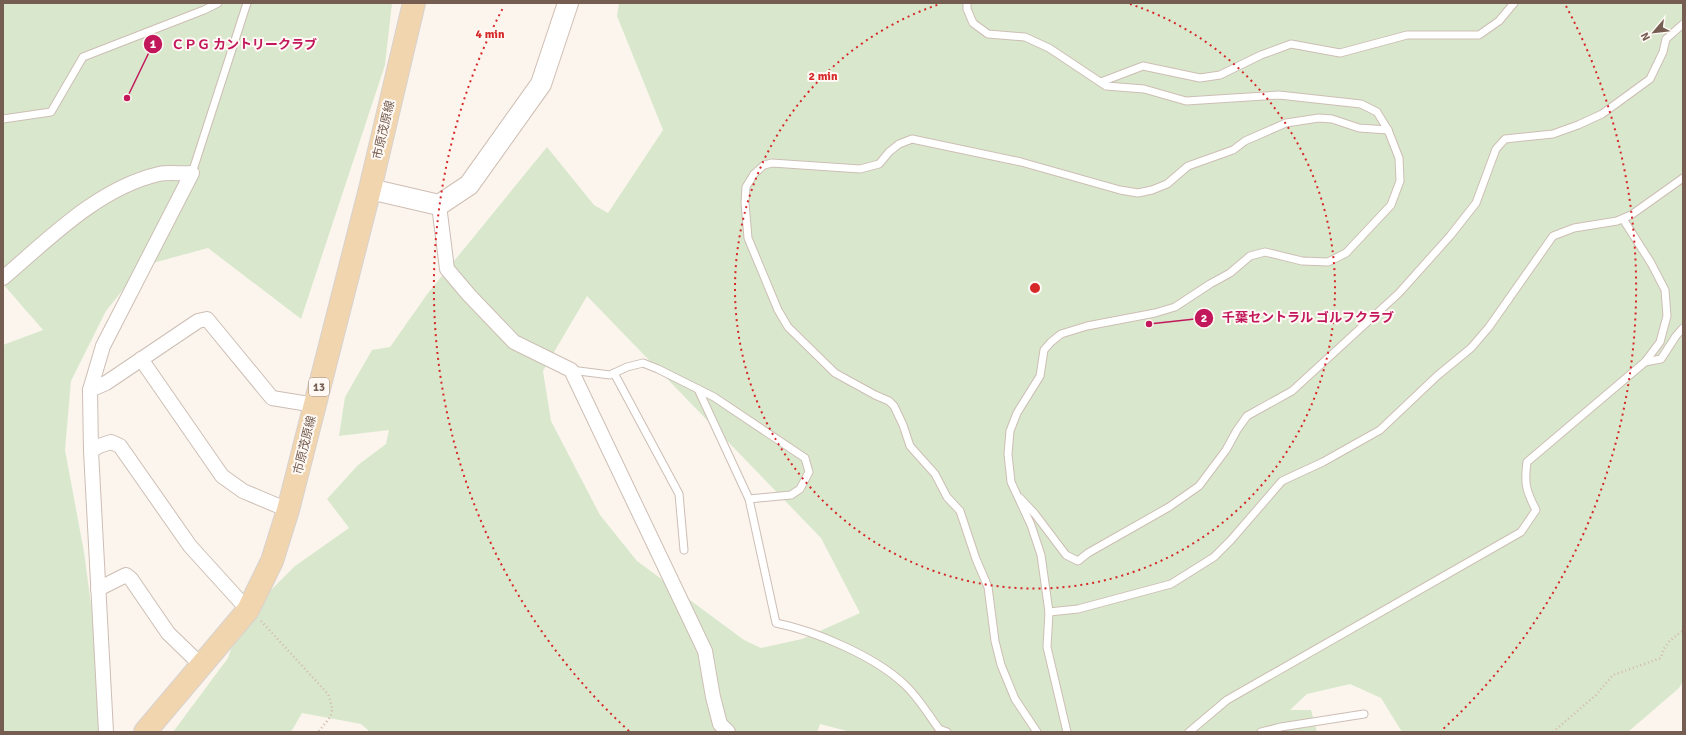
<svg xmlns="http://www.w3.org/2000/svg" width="1686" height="735" font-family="Signika,'Noto Sans JP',sans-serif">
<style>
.green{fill:#d9e8cd;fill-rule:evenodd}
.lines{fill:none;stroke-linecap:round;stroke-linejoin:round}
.lane-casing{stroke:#cdbeb4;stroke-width:9}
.street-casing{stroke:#cdbeb4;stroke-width:16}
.secondary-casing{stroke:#cfbeb2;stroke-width:22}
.primary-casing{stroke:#d8d2cf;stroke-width:24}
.path{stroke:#d3b9ab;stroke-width:2.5;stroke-dasharray:1 3;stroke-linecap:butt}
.lane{stroke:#fff;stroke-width:7}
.street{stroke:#fff;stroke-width:14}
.secondary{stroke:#fff;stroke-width:20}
.primary{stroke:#f1d5af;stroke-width:22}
.ring{fill:none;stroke:#d62828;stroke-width:2;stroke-dasharray:2 4}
.labels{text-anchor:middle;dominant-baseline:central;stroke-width:4;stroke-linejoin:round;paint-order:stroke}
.shield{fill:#fef9f4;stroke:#9e8c83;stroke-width:1}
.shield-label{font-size:11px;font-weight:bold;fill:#755d52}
.street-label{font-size:12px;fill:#755d52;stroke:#fef9f4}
.centre{fill:#d62828;stroke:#fef9f4;stroke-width:2}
.ring-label{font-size:12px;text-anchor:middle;font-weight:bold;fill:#d62828;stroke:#fef9f4;stroke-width:4;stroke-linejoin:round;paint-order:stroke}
.leader{fill:none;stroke:#c2185b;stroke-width:1.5}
.callout-dot{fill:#c2185b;stroke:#fef9f4;stroke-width:1.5}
.mark-label{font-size:12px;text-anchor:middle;font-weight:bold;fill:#fff}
.callout-label{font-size:13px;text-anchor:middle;font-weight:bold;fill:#c2185b;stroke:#fef9f4;stroke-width:4;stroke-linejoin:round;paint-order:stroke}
</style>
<rect width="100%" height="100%" fill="#fbf5ee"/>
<!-- green -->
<g class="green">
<path d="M3,3H392L385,65L301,319L208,248L142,266L106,311L71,381L65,450L84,552L108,732H3V345L43,330L3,284Z"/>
<path d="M619,3H1683V681L1679,688L1628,732H1402L1381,698L1350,684L1307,694L1290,710H1311L1317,732H851L820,724L817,732H370L361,724L302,713L291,732H173L228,658L241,620L295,566L349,528L327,499L358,465L386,444L389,430L339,436L345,397L372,350L390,347L428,293L547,147L594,205L608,213L663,130L617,16ZM587,296L821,538L860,613L802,639L761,648L744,640L637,561L600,515L551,421L543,371Z"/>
</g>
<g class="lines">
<defs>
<g id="lane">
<path d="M967,3V9L973,23L988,34L1025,37L1049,48L1106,86L1144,89L1186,101L1279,95L1361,104L1377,112L1388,130L1399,158L1400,181L1391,205L1346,253L1328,262L1302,261L1265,252L1250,256L1230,273L1210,284L1175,307L1155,313L1087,326L1061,334L1051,342L1044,350L1040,376L1017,413L1010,431L1008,454L1011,482L1031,525L1041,555L1049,612L1047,647L1067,732"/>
<path d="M1101,82L1143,66L1200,78L1220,75L1261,55L1291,44L1340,53L1407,35H1479L1499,21L1514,3"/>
<path d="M3,119L51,112L83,57L204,10L218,3"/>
<path d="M192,173L247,3"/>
<path d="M1645,362L1661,359L1676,336L1683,328"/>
<path d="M571,370L610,375L627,367L643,363L658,369L714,397L805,458L809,472L800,489L791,495L749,499L776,623C816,631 876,657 905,685C918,697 928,714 939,729L947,732"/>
<path d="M614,373L679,494L684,550"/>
<path d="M698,389L749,499"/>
<path d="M1020,498L1035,514L1066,555L1078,561L1088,553L1169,507L1199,486L1226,450L1237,430L1247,416L1292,391L1399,293L1450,236L1476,203L1496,149L1505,139L1553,134L1578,125L1602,114L1650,79L1663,52L1666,39L1683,24"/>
<path d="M1049,612L1078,609L1171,584L1214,557L1231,540L1282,481L1323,462L1380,430L1437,376L1471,348L1489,327L1553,236L1574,228L1617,221L1631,215L1683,178"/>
<path d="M1037,732L1015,699L1001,665L995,641L988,587L976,559L960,511L947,497L935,474L910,446L903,425L894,406L889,401L875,395L835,373L788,327L778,310L748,238L745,203L746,187L754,174L764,165L772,163L860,169L879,164L889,152L899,144L912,139L1021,162L1120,190L1138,193L1152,190L1167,184L1188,166L1233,150L1245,141L1286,123L1319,118L1332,119L1359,128L1388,130"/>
<path d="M1189,732L1227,700L1521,532L1536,510C1526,491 1524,483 1527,462L1645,362L1660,342L1667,316L1665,290L1651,263L1623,219"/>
<path d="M1261,732L1281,727L1364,714"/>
</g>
<g id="street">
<path d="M439,205L447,269L469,295L514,342L571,370L705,651L713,697L720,724L728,732"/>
<path d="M3,278C49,239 98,188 159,174C169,172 182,174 192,173L103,346L90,390L91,451L106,732"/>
<path d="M141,359L222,476L243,491L288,510"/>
<path d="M90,390L106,383L198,321L207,319L272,398L315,405"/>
<path d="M91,451L99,446L111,442L120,446L190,546L248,610"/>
<path d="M98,589L126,575L131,579L168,633L202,666"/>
</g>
<path id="secondary" d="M370,189L439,205L469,185L541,84L568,3"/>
<path id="primary" d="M145,732L248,610L272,561L288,510L370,189L414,3"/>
</defs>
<!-- lane casing -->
<use href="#lane" class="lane-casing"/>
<!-- street casing -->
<use href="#street" class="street-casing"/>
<!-- secondary casing -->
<use href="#secondary" class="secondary-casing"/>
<!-- primary casing -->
<use href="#primary" class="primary-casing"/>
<!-- path -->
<g class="path">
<path d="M261,621L328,694C336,715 331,716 318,732"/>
<path d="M1553,732L1596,695L1613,675L1661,658C1664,644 1671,639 1683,631"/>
</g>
<!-- lane -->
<use href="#lane" class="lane"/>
<!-- street -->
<use href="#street" class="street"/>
<!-- secondary -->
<use href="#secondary" class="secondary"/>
<!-- primary -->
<use href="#primary" class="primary"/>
</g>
<!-- distance rings -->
<g class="ring">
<path d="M1130 4A300 300 0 1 1 940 4"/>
<path d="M629 731A601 601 0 0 1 504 6M1566 6A601 601 0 0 1 1441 731"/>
</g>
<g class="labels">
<!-- shield labels -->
<rect class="shield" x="309" y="378" width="20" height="18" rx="3"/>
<g class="shield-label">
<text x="319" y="387">13</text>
</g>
<!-- street labels -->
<g class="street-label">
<text transform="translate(384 130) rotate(-77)">市原茂原線</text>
<text transform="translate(305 445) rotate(-76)">市原茂原線</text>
</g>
</g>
<circle cx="1035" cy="288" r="6" class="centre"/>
<g class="ring-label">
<text x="490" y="38">4 min</text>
<text x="823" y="80">2 min</text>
</g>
<!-- callouts -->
<path class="leader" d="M127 98L153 44M1149 324L1204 318"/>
<g class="callout-dot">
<circle cx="127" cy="98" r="4"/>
<circle cx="1149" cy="324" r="4"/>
<circle cx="153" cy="44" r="10"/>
<circle cx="1204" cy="318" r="10"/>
</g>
<g class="mark-label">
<text x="153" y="48">1</text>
<text x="1204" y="322">2</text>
</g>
<g class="callout-label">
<text x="244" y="49">ＣＰＧ カントリークラブ</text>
<text x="1308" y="322">千葉セントラル ゴルフクラブ</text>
</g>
<!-- border -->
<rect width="1686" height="735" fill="none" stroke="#755d52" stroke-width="8"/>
<!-- north arrow -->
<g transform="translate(1654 32) rotate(242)" stroke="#fef9f4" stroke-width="3" paint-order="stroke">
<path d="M0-3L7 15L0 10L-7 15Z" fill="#755d52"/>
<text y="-6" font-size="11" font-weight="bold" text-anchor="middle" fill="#755d52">N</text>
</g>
</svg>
